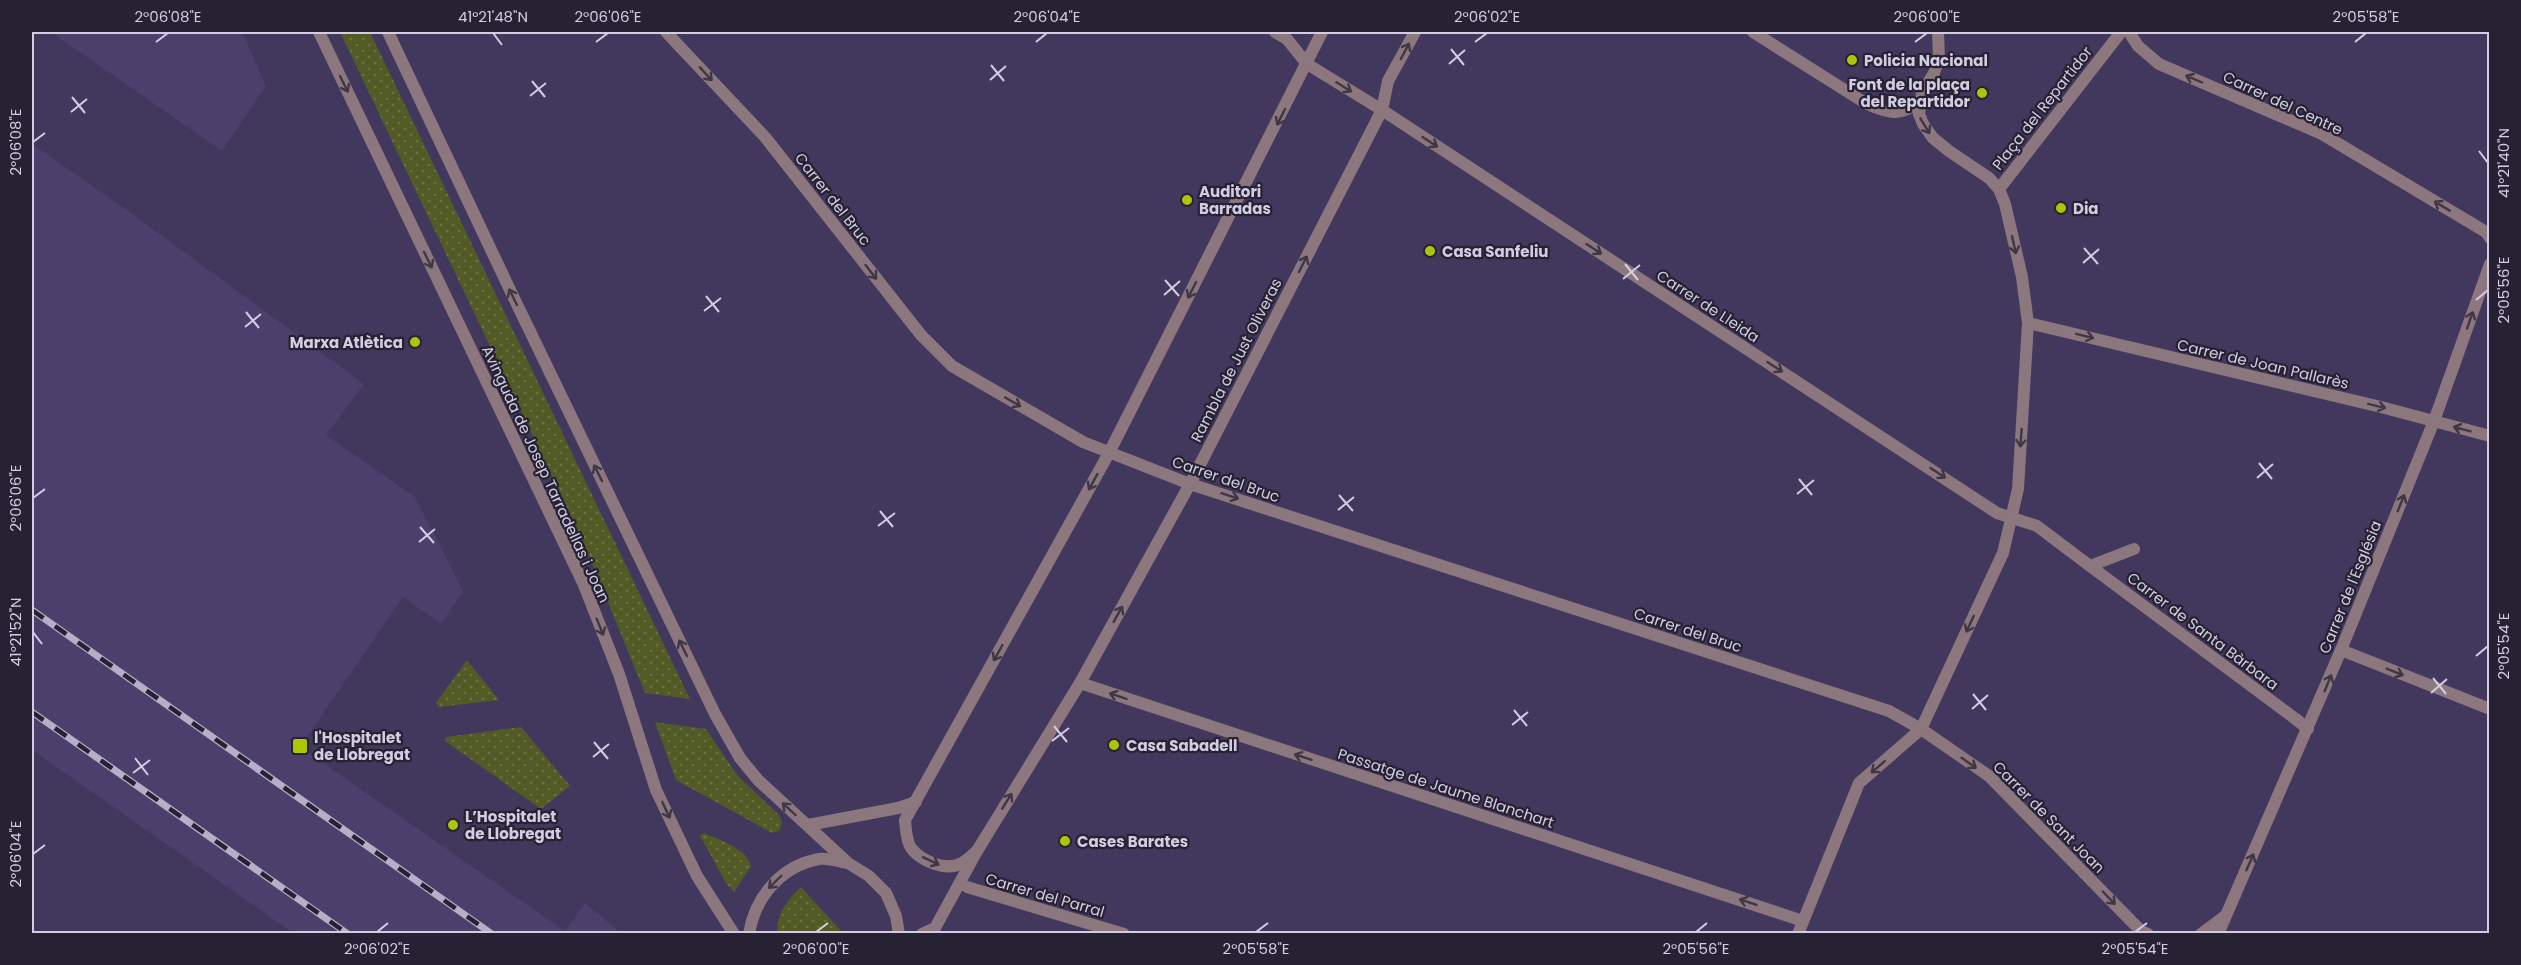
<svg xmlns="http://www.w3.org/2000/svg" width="2521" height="965" font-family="Poppins,sans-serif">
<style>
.built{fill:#4d3f6b}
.grass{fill:url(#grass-dots)}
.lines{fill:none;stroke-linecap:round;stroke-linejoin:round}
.pedestrian{stroke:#8d777e;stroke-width:12}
.minor{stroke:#8d777e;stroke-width:12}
.tertiary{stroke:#8d777e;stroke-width:12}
.rail-casing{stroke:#b6afc8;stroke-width:7}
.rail{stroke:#272233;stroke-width:4.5;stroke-dasharray:14;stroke-linecap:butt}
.oneway{stroke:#403746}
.ticks{fill:none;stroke:#d3cde4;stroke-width:2}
.poi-dot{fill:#b0c502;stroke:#272233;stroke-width:2}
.labels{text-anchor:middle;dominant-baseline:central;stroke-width:4.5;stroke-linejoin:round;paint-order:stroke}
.poi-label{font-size:15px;font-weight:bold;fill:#d3cde4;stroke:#272233;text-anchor:start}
.street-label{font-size:15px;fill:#d3cde4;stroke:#272233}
.neatline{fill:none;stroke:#d3cde4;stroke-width:2}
.ticks-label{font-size:15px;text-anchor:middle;fill:#d3cde4}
</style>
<defs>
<pattern id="grass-dots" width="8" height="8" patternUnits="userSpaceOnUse" patternTransform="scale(1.5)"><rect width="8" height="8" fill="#525b25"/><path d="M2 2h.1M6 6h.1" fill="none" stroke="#6a7144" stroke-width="1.8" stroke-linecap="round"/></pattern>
</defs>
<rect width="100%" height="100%" fill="#42375c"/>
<!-- built -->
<g class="built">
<path d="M51,32H242L266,86L222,151Z"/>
<path d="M32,144L127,210L364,384L326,435L415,497L463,591L441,624L403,597L300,747L565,931L585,903L621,933H293L32,750Z"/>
</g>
<!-- grass -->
<g class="grass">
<path d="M340,32H370L690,699L645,693L583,541Z"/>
<path d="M467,660L499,700L439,707L436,703Z"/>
<path d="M655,722L706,729L737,775L779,815L782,822L779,831L772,833L676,780Z"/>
<path d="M521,727L570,786L541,809L445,741V737Z"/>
<path d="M704,833C718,839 748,849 751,866L734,892L726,883L703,841L700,836Z"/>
<path d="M801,887L843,933H777C777,913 787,900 801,887Z"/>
</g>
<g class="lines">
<!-- pedestrian -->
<g class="pedestrian">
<path d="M1322,32L1109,453L905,820C906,829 906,841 911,848C921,861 946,872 962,863C967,860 972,855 977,851L1080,683L1190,484L1382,110L1388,81L1415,32"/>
<path d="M1999,189L2121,32"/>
<path d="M2090,566L2297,720"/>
<path d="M967,887L1124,934"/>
</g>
<!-- minor -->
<g class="minor">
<path d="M666,32L765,137L921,335L952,366L1083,442L1190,484L1889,711L1921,729L1989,776L2141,931L2148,934"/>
<path d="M1275,32L1287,39L1307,64L1382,110L1997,513L2037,526L2090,566L2134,549"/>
<path d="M1753,32L1867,104C1888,113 1900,117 1919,102"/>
<path d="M2129,32L2138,46L2159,64L2322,134L2486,232L2490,238"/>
<path d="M2028,323L2381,407L2490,436"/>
<path d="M2341,650L2490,709"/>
<path d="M1080,683L1803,921"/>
<path d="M2297,720L2308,729"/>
<path d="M808,825L898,808L916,802"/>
<path d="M922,934L935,928L977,851"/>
<path d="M1798,934L1859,783L1921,729L2003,553L2018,489L2028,323L2022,277L2005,204L1999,189L1989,178L1949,151L1933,138L1923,124L1919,114L1922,93L1934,73L1939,59L1938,32"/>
<path d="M2201,934L2225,916"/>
<path d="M2218,934L2341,650L2434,421L2490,264"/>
</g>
<!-- tertiary -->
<g class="tertiary">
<path d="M319,32L584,585L619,674L656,790L697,876L734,934"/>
<path d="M388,32L511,292L715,714L740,758L758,780L848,863L869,876L886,893L896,916L899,934"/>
<path d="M749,934C755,897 781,866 819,859C827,858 838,861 847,863"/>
</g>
<defs>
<g id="rail">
<path d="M32,610L492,934"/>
<path d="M32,712L348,934"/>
</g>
</defs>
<!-- rail casing -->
<use href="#rail" class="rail-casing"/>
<!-- rail -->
<use href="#rail" class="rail"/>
</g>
<!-- one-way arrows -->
<defs><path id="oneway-shaft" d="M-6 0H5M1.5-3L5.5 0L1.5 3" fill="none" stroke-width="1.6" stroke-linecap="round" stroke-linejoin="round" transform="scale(1.5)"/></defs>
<g class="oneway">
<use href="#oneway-shaft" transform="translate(1405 51) rotate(-62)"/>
<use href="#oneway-shaft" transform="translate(706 74) rotate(47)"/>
<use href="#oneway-shaft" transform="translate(2194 79) rotate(-157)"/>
<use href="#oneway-shaft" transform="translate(344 84) rotate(64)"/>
<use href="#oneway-shaft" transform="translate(1344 87) rotate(32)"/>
<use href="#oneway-shaft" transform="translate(1281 117) rotate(117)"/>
<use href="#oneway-shaft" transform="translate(1925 126) rotate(59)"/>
<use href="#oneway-shaft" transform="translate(1430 142) rotate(33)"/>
<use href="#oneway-shaft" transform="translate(2442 206) rotate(-149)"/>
<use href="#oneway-shaft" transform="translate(2014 245) rotate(77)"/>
<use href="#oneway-shaft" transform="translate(1594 249) rotate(33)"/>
<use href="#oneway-shaft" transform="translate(428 260) rotate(64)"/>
<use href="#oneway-shaft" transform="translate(1303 264) rotate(-63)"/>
<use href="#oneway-shaft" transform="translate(871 272) rotate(52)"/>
<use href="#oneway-shaft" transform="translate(1192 290) rotate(117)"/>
<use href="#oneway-shaft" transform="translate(513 297) rotate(-116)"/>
<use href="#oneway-shaft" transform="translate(2470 320) rotate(-71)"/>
<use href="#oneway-shaft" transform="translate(2085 336) rotate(14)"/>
<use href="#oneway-shaft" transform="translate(1775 367) rotate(33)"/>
<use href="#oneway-shaft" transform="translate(1013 402) rotate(30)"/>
<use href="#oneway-shaft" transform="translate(2377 406) rotate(14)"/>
<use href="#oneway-shaft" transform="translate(2462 429) rotate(-165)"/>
<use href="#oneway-shaft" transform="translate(2021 438) rotate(94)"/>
<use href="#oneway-shaft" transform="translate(598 473) rotate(-116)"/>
<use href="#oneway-shaft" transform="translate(1938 473) rotate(33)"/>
<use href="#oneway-shaft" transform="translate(1093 482) rotate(119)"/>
<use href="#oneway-shaft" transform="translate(1230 496) rotate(18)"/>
<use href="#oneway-shaft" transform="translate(2401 503) rotate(-68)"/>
<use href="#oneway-shaft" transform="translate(1118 614) rotate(-61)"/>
<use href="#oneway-shaft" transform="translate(1970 624) rotate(115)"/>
<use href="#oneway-shaft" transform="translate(600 627) rotate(68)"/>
<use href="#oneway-shaft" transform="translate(683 648) rotate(-116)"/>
<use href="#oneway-shaft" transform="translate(998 653) rotate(119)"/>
<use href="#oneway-shaft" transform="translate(2395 672) rotate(22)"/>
<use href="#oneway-shaft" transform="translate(2328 683) rotate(-68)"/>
<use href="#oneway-shaft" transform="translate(1118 696) rotate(-162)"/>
<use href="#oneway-shaft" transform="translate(1303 757) rotate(-162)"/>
<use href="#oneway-shaft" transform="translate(1969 763) rotate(35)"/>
<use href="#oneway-shaft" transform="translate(1878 767) rotate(139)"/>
<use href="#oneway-shaft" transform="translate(1007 801) rotate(-58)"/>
<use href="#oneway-shaft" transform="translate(789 809) rotate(-138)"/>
<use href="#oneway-shaft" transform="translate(666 810) rotate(65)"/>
<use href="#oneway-shaft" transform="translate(931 861) rotate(25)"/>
<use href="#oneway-shaft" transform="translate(2250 862) rotate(-66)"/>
<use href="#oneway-shaft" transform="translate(775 882) rotate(136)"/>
<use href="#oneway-shaft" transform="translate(2109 898) rotate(46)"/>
<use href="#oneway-shaft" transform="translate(1748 902) rotate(-162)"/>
</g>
<!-- ticks -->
<path class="ticks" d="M493,33L502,45M156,42L168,33M596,42L608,33M1036,42L1047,33M1475,42L1487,33M1915,42L1927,33M2355,42L2366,33M1451,49L1464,65M1449,64L1465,50M991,65L1004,81M990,80L1006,66M532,81L545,97M530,96L546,83M72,97L85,113M71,112L87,99M33,142L45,133M2479,151L2488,163M2084,248L2098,264M2083,263L2099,249M1625,264L1638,280M1623,279L1640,265M1165,280L1179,296M1164,295L1180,281M706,296L719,312M2476,300L2488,290M704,311L721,298M246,312L259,328M245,327L261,314M2259,463L2272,479M2257,478L2273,464M1799,479L1812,495M1797,494L1814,480M1339,495L1353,511M33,498L45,489M1338,510L1354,497M880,511L893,527M878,526L895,513M420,527L434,543M419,542L435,529M33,632L42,644M2476,656L2488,646M2433,678L2446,694M2431,693L2447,679M1973,694L1986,710M1972,709L1988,695M1514,710L1527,726M1512,725L1528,712M1054,726L1067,742M1052,741L1069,728M594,742L608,759M593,757L609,744M135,758L148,775M133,773L150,760M33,854L45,845M377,932L388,923M816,932L828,923M1256,932L1268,923M1696,932L1707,923M2135,932L2147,923"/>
<!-- markers -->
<g class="poi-dot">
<circle cx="1852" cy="60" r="6"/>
<circle cx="1982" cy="93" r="6"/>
<circle cx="1187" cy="200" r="6"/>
<circle cx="2061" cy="208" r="6"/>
<circle cx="1430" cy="251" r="6"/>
<circle cx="415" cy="342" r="6"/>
<circle cx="1114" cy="745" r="6"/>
<rect x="292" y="738" width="16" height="16" rx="3"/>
<circle cx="453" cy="825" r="6"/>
<circle cx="1065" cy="841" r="6"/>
</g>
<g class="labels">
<!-- poi labels -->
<g class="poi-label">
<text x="1864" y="60">Policia Nacional</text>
<text x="1970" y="84" text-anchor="end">Font de la plaça<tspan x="1970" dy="17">del Repartidor</tspan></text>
<text x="1199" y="191">Auditori<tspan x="1199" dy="17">Barradas</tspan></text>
<text x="2073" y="208">Dia</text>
<text x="1442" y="251">Casa Sanfeliu</text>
<text x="403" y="342" text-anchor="end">Marxa Atlètica</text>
<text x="314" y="737">l'Hospitalet<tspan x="314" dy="17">de Llobregat</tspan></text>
<text x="1126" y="745">Casa Sabadell</text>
<text x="465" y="816">L’Hospitalet<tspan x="465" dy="17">de Llobregat</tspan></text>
<text x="1077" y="841">Cases Barates</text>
</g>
<!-- street labels -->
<g class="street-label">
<text transform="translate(2283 103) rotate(25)">Carrer del Centre</text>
<text transform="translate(2042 108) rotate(-52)">Plaça del Repartidor</text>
<text transform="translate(833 199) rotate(52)">Carrer del Bruc</text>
<text transform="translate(1708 306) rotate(33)">Carrer de Lleida</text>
<text transform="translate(1236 360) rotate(-63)">Rambla de Just Oliveras</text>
<text transform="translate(2263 364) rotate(13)">Carrer de Joan Pallarès</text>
<text transform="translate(546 474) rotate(65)">Avinguda de Josep Tarradellas i Joan</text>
<text transform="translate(1226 479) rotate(19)">Carrer del Bruc</text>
<text transform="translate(2350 587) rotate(-68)">Carrer de l'Església</text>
<text transform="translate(1688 630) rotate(18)">Carrer del Bruc</text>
<text transform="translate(2203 631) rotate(37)">Carrer de Santa Bàrbara</text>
<text transform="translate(1446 788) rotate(18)">Passatge de Jaume Blanchart</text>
<text transform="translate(2049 817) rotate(45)">Carrer de Sant Joan</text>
<text transform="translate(1045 895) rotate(16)">Carrer del Parral</text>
</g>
</g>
<!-- border -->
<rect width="2521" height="965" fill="none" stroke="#272233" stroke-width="66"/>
<rect x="33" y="33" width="2455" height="899" class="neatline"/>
<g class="ticks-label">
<text x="168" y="22">2°06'08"E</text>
<text x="493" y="22">41°21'48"N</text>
<text x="608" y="22">2°06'06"E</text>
<text x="1047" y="22">2°06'04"E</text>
<text x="1487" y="22">2°06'02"E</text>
<text x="1927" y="22">2°06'00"E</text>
<text x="2366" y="22">2°05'58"E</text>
<text transform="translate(16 142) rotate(-90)" y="5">2°06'08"E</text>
<text transform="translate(2504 163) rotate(-90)" y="5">41°21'40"N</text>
<text transform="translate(2504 290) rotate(-90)" y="5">2°05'56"E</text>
<text transform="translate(16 498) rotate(-90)" y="5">2°06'06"E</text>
<text transform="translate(16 632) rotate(-90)" y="5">41°21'52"N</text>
<text transform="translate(2504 646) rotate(-90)" y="5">2°05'54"E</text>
<text transform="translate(16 854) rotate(-90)" y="5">2°06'04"E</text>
<text x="377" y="954">2°06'02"E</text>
<text x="816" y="954">2°06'00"E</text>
<text x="1256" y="954">2°05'58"E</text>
<text x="1696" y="954">2°05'56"E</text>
<text x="2135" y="954">2°05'54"E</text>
</g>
</svg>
